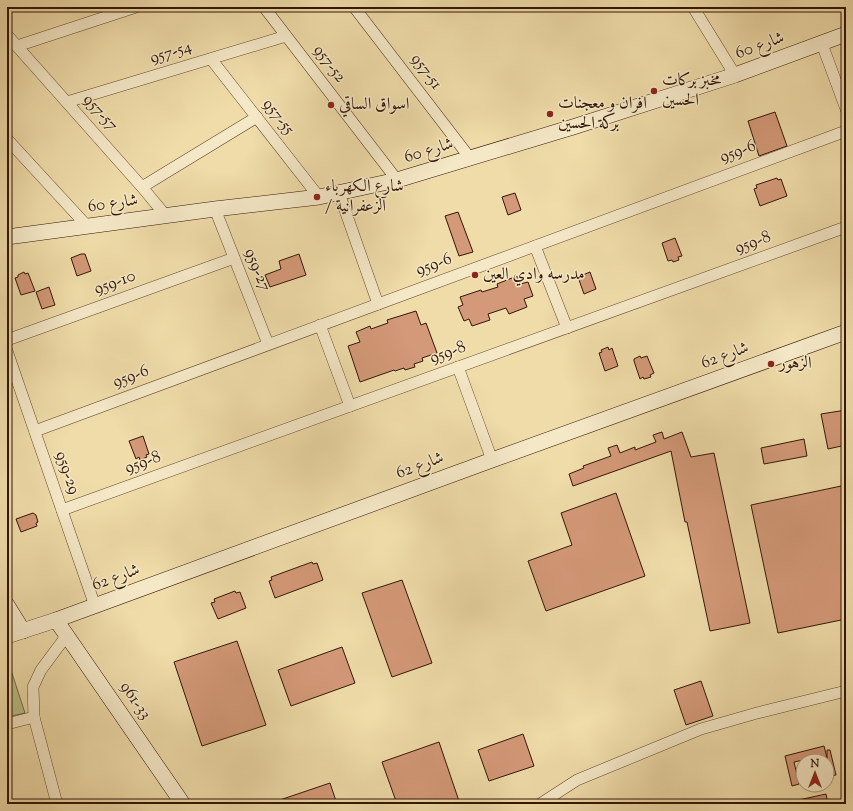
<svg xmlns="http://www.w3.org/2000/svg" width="853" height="811" font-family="'Sorts Mill Goudy',Amiri,serif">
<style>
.green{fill:#bac087;stroke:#766b46}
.building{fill:#d49978;stroke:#321605}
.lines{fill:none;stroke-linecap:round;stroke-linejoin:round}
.street-casing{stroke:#61482e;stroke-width:12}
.secondary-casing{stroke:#321605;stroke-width:16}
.street{stroke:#f5e8c7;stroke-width:11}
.secondary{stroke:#f5e8c7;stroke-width:15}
.poi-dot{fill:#8f2418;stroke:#f5e8c7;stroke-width:1.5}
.labels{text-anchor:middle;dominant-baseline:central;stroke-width:3;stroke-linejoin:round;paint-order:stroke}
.street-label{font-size:17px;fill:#321605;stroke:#f5e8c7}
.poi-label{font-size:17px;fill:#321605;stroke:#f5e8c7;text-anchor:start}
</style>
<rect width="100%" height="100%" fill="#efdca9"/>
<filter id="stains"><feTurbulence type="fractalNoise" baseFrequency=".005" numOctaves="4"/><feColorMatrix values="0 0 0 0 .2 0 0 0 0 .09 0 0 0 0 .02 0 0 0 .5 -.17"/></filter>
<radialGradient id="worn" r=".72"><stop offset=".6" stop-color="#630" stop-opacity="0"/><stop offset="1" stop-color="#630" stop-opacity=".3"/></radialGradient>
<!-- green -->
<path class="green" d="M7,658L25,713L7,717Z"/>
<!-- building -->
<g class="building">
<path d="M775,112L787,146L759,156L748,121Z"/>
<path d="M777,178L778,180L781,179L787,196L760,206L754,189L757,188L756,185Z"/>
<path d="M515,193L521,210L508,215L502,197Z"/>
<path d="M458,212L473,252L459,256L445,216Z"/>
<path d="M675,238L682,256L678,257L679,260L673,262L672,260L668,261L662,243Z"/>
<path d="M81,254H85L91,271L77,276L71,258Z"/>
<path d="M299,254L306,275L270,287L265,275L281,269L279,261Z"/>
<path d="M24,272L25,274L28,273L35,291L21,295L15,278L18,277V275Z"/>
<path d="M590,272L596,289L584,294L578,277Z"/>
<path d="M517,276L520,284L528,282L533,296L524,299L527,307L509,314L506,308L488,314L490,320L472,326L469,319L464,321L458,307L463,305L460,297L481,290L482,292L498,287L497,284Z"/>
<path d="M49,287L55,305L42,309L36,292Z"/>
<path d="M416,311L421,325L426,323L437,353L422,358L423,361L414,364L415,367L405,370L404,368L395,371L394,370L360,382L348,346L360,342L356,332L370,326L371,329L388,323L387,320Z"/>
<path d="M608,347L609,350L612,348L618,366L605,371L599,353L602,352L601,350Z"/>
<path d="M640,356L641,358L647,356L654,373L650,375L651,377L644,379L643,377L640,379L634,361V359Z"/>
<path d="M846,410V445L828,449L821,414Z"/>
<path d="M662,432L664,439L682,432L691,457L714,453L750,623L710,631L687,522H685L671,451L573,486L569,474L584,468L583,466L611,456L608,448L617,445L620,453L635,447V450L656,442L653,435Z"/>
<path d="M143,436L149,454L146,455L147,457L140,460L139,457L136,459L129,441Z"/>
<path d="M804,439L807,456L764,464L761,448Z"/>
<path d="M846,485V619L778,633L751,505Z"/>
<path d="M616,493L645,576L546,611L528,561L572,545L561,513Z"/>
<path d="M33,513L36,515L38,522L36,523L37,526L21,532L16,519Z"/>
<path d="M312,562L313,564L317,563L323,580L275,598L269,581L272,580L271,577Z"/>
<path d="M402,580L432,663L392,677L362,593Z"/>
<path d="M235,591L236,593L240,592L246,608L218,619L211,603L215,602L214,599Z"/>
<path d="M237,641L266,725L202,746L174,662Z"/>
<path d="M342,647L355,683L291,706L278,670Z"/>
<path d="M701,681L713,716L686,725L674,690Z"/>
<path d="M523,734L534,766L489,781L478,750Z"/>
<path d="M439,742L460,804H397L382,762Z"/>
<path d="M824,746L827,758V750H830L836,775L827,777V761H818L817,757L794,762L799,784L792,786L785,756Z"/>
<path d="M330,783L337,804H271V803Z"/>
<path d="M826,794L828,804H794V801Z"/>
</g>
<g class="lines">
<defs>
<g id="street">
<path d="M264,7L397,180"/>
<path d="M354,7L470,158"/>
<path d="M693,7L735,75"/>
<path d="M7,35L142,187L166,216"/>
<path d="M822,44L846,109"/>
<path d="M17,46L136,7"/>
<path d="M211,59L319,197"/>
<path d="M67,102L286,36"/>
<path d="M7,139L88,227"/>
<path d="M142,187L257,117"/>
<path d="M339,193L378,304"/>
<path d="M215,209L268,344"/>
<path d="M535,246L567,328"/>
<path d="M320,325L350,406"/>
<path d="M7,340L234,258"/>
<path d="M7,351L95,606"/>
<path d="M458,367L492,460"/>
<path d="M35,431L846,131"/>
<path d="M62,510L846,227"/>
<path d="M34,717L33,687L41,670L67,635"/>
<path d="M7,724L34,717L57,804"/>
<path d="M540,804L577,780L701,729L757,713L846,691"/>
</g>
<g id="secondary">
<path d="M7,237L215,209L319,197L397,180L573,127L735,75L846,34"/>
<path d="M7,605L23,631"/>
<path d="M56,620L183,804"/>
<path d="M7,636L56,620L492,460L846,332"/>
</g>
</defs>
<!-- street casing -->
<use href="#street" class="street-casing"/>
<!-- secondary casing -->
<use href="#secondary" class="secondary-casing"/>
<!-- street -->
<use href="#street" class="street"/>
<!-- secondary -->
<use href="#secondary" class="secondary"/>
</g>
<!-- markers -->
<g class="poi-dot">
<circle cx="654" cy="91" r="4"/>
<circle cx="331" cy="105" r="4"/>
<circle cx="550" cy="114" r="4"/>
<circle cx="317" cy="197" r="4"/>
<circle cx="475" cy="275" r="4"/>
<circle cx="771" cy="364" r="4"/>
</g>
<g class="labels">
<!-- street labels -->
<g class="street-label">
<text transform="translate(760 46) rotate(-20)">شارع 60</text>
<text transform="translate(171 53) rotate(-17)">957-54</text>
<text transform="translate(329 64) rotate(53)">957-52</text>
<text transform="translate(426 72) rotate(53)">957-51</text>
<text transform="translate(100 113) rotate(48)">957-57</text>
<text transform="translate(278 117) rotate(52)">957-55</text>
<text transform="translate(429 151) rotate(-17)">شارع 60</text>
<text transform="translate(738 152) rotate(-20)">959-6</text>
<text transform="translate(113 204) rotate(-8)">شارع 60</text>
<text transform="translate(753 243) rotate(-20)">959-8</text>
<text transform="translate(434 265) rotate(-20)">959-6</text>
<text transform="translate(257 270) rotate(68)">959-27</text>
<text transform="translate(115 283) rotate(-20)">959-10</text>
<text transform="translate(448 353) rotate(-20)">959-8</text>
<text transform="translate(725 356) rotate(-20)">شارع 62</text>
<text transform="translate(131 377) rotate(-20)">959-6</text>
<text transform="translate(143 463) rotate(-20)">959-8</text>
<text transform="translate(420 466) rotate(-20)">شارع 62</text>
<text transform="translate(67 473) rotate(71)">959-29</text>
<text transform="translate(116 578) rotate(-20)">شارع 62</text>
<text transform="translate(135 701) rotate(56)">961-33</text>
</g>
<!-- poi labels -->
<g class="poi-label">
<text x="662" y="81">مخبز بركات<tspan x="662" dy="20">الحسين</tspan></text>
<text x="558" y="104">افران و معجنات<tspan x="558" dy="20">بركة الحسين</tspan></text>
<text x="339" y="105">اسواق الساقي</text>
<text x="325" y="187">شارع الكهرباء<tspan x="325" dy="20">/ الزعفرانية</tspan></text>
<text x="483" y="275">مدرسه وادي العين</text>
<text x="779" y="364">الزهور</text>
</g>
</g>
<!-- margin -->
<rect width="853" height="811" fill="none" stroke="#efdca9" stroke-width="24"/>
<rect x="8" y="8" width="837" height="795" fill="none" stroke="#321605" stroke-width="2"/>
<rect x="12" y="12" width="829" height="787" fill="none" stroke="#321605"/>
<!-- north arrow -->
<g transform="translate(815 773)"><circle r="19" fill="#f5e8c7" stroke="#a79479"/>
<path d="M0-3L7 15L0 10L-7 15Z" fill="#8f2418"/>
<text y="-6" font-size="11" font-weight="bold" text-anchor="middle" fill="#321605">N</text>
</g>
<rect width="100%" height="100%" filter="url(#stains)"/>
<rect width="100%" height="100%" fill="url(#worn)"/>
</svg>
